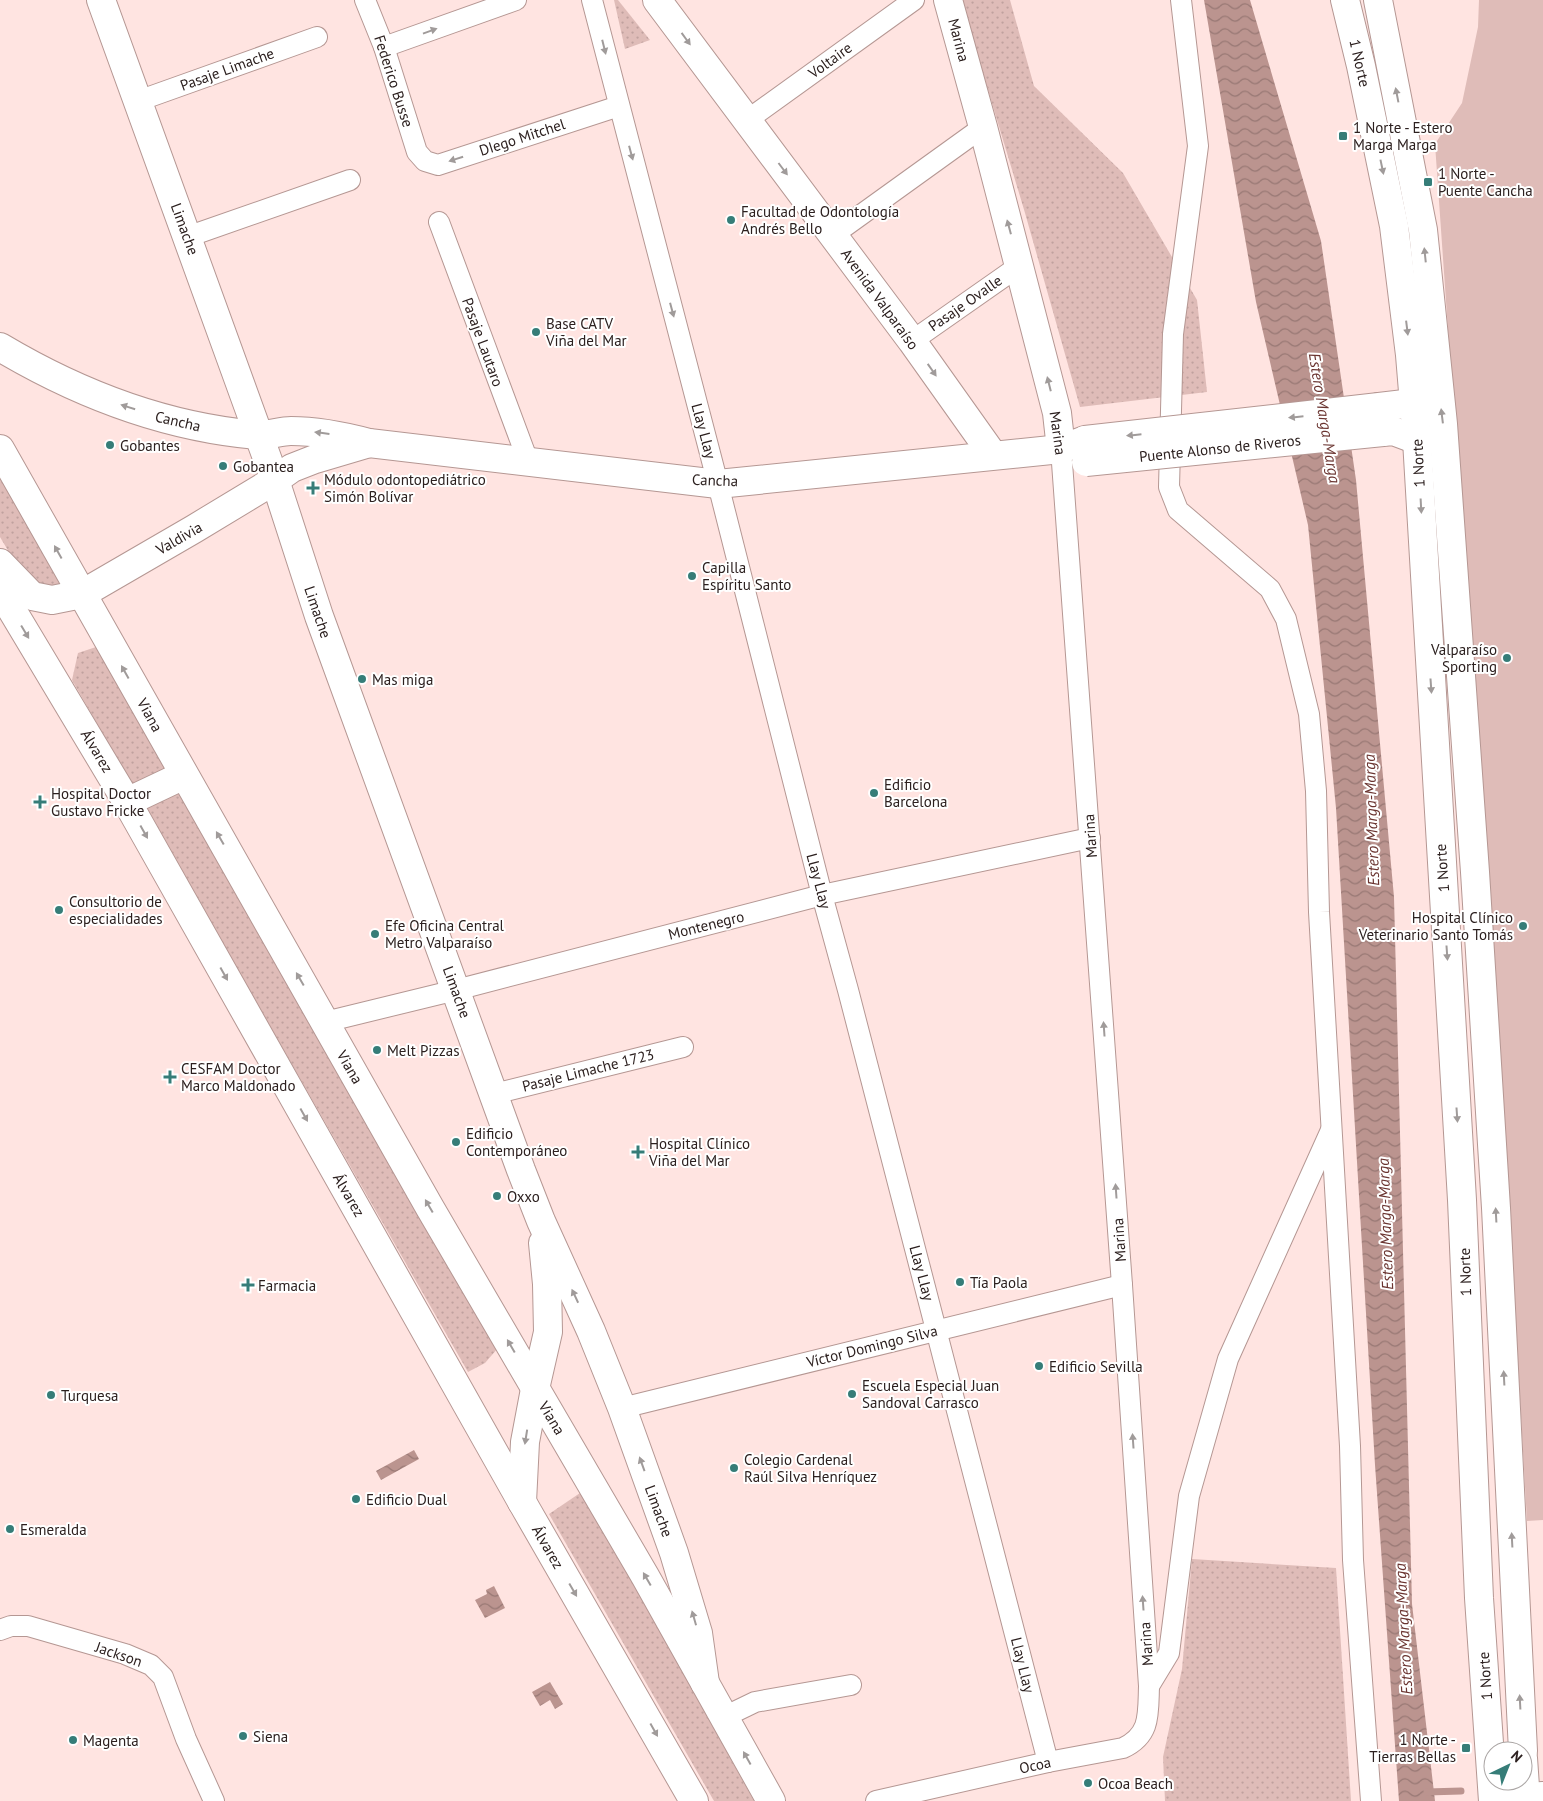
<svg xmlns="http://www.w3.org/2000/svg" width="1543" height="1801" font-family="'PT Sans',sans-serif">
<style>
.grass{fill:url(#grass-dots)}
.garden{fill:#dfbcb8}
.water{fill:url(#water-waves)}
.lines{fill:none;stroke-linecap:round;stroke-linejoin:round}
.stream{stroke:#bb948f;stroke-width:7}
.street-casing{stroke:#b59793;stroke-width:22}
.secondary-casing{stroke:#b59793;stroke-width:30}
.primary-casing{stroke:#b59793;stroke-width:30}
.street{stroke:#fff;stroke-width:20}
.secondary{stroke:#fff;stroke-width:28}
.primary{stroke:#fff;stroke-width:28}
.secondary-bridge-casing{stroke:#b59793;stroke-width:30;stroke-linecap:butt}
.secondary-bridge{stroke:#fff;stroke-width:28}
.oneway{fill:#a09b9a}
.poi-dot{fill:#367d78;stroke:#fff;stroke-width:2}
.labels{text-anchor:middle;dominant-baseline:central;stroke-width:4;stroke-linejoin:round;paint-order:stroke}
.street-label{font-size:15px;fill:#2c201f;stroke:#fff}
.poi-label{font-size:15px;fill:#2c201f;stroke:#fff;text-anchor:start}
.water-label{font-size:16px;font-style:italic;fill:#6a3430;stroke:#fff}
</style>
<defs>
<pattern id="grass-dots" width="8" height="8" patternUnits="userSpaceOnUse" patternTransform="scale(1.25)"><rect width="8" height="8" fill="#dfbcb8"/><path d="M2 2h.1M6 6h.1" fill="none" stroke="#c0a19e" stroke-width="1.8" stroke-linecap="round"/></pattern>
<pattern id="water-waves" width="16" height="10" patternUnits="userSpaceOnUse" patternTransform="scale(1.25)"><rect width="16" height="10" fill="#bb948f"/><path d="M0 5q4-4 8 0t8 0" fill="none" stroke="#987874"/></pattern>
</defs>
<rect width="100%" height="100%" fill="#ffe4e1"/>
<!-- grass -->
<g class="grass">
<path d="M614,0H618L650,40L625,49Z"/>
<path d="M961,0H1010L1034,86L1123,173L1197,300L1207,392L1080,407L1025,213Z"/>
<path d="M0,470L65,584L32,591L0,537Z"/>
<path d="M99,646L498,1348L485,1363L468,1372L72,680L78,653Z"/>
<path d="M583,1491L754,1801H714L549,1514Z"/>
<path d="M1192,1559L1336,1568L1351,1801H1165L1163,1757L1182,1669Z"/>
</g>
<!-- garden -->
<path class="garden" d="M1479,0H1543V1520L1527,1521L1507,1172L1435,144L1462,103L1478,27Z"/>
<!-- water -->
<g class="water">
<path d="M1204,0H1250L1321,241L1356,480L1394,897L1412,1604L1435,1801H1399L1375,1465L1336,808L1308,525L1256,302Z"/>
<path d="M414,1450L419,1459L381,1480L376,1471Z"/>
<path d="M494,1586L505,1608L485,1618L475,1600L487,1594L486,1590Z"/>
<path d="M550,1682L563,1704L555,1709L550,1700L540,1706L532,1692Z"/>
</g>
<g class="lines">
<!-- stream -->
<path class="stream" d="M1427,1792L1461,1791"/>
<defs>
<g id="street">
<path d="M365,0L384,47L417,152L425,161L438,165L619,106"/>
<path d="M592,0L718,484L822,895L848,990L1048,1762"/>
<path d="M1181,0L1198,146L1173,334L1169,487L1178,510L1270,589L1286,619L1309,714L1316,791L1319,912L1350,1446L1353,1560L1371,1801"/>
<path d="M384,47L516,0"/>
<path d="M138,101L317,37"/>
<path d="M746,121L914,0"/>
<path d="M439,222L528,461"/>
<path d="M833,235L983,127"/>
<path d="M187,237L350,180"/>
<path d="M912,341L1019,266"/>
<path d="M325,1022L456,990L822,895L1090,838"/>
<path d="M494,1094L683,1047"/>
<path d="M622,1408L1122,1285"/>
<path d="M0,1630L11,1626H28L125,1654L151,1665L163,1677L186,1739L214,1801"/>
<path d="M1149,1686L1169,1653L1189,1496L1228,1359L1331,1130"/>
<path d="M724,1717L755,1702L851,1685"/>
<path d="M1493,1795L1543,1792"/>
<path d="M876,1801L1048,1762L1123,1748C1151,1735 1148,1714 1149,1686L1122,1285L1061,449"/>
</g>
<g id="secondary">
<path d="M101,0L275,480L319,616L521,1170L541,1221L591,1331L622,1408L674,1553L698,1633L705,1683"/>
<path d="M657,0L912,341L993,455"/>
<path d="M948,0L983,127L1057,413L1061,449"/>
<path d="M0,347C79,394 165,427 257,435C268,436 280,431 291,431C318,431 343,436 369,443L718,484L1061,449L1085,440"/>
<path d="M1379,407L1413,403"/>
<path d="M1383,432L1393,431L1417,440"/>
<path d="M82,594L194,529L275,480L292,468L315,459L369,443"/>
<path d="M522,1502L525,1442L535,1389L548,1332L547,1284L543,1243"/>
</g>
<g id="primary">
<path d="M1345,0L1361,66L1394,226L1410,355L1417,440L1462,1200L1479,1598L1493,1801"/>
<path d="M1378,0L1423,230L1443,424L1475,872L1496,1208L1523,1751"/>
<path d="M0,449L430,1208L645,1576L771,1801"/>
<path d="M0,563L32,596L52,600L82,594"/>
<path d="M0,590L127,802L522,1502L694,1801"/>
<path d="M127,802L184,775"/>
<path d="M1523,1758L1526,1801"/>
</g>
</defs>
<!-- street casing -->
<use href="#street" class="street-casing"/>
<!-- secondary casing -->
<use href="#secondary" class="secondary-casing"/>
<!-- primary casing -->
<use href="#primary" class="primary-casing"/>
<!-- street -->
<use href="#street" class="street"/>
<!-- secondary -->
<use href="#secondary" class="secondary"/>
<!-- primary -->
<use href="#primary" class="primary"/>
<defs>
<g id="secondary-bridge">
<path d="M1085,440L1379,407"/>
<path d="M1086,462L1383,432"/>
</g>
</defs>
<!-- secondary-bridge casing -->
<use href="#secondary-bridge" class="secondary-bridge-casing"/>
<!-- secondary-bridge -->
<use href="#secondary-bridge" class="secondary-bridge"/>
</g>
<!-- one-way arrows -->
<defs><path id="oneway-solid" d="M-6-.8H1V-3.2L6.5 0L1 3.2V.8H-6Z" transform="scale(1.25)"/></defs>
<g class="oneway">
<use href="#oneway-solid" transform="translate(430 31) rotate(-20)"/>
<use href="#oneway-solid" transform="translate(686 39) rotate(54)"/>
<use href="#oneway-solid" transform="translate(604 47) rotate(76)"/>
<use href="#oneway-solid" transform="translate(1397 95) rotate(-101)"/>
<use href="#oneway-solid" transform="translate(631 153) rotate(75)"/>
<use href="#oneway-solid" transform="translate(456 159) rotate(162)"/>
<use href="#oneway-solid" transform="translate(1382 167) rotate(78)"/>
<use href="#oneway-solid" transform="translate(783 169) rotate(53)"/>
<use href="#oneway-solid" transform="translate(1009 227) rotate(-105)"/>
<use href="#oneway-solid" transform="translate(1425 255) rotate(-96)"/>
<use href="#oneway-solid" transform="translate(672 310) rotate(75)"/>
<use href="#oneway-solid" transform="translate(1407 328) rotate(83)"/>
<use href="#oneway-solid" transform="translate(932 370) rotate(55)"/>
<use href="#oneway-solid" transform="translate(1049 384) rotate(-104)"/>
<use href="#oneway-solid" transform="translate(128 407) rotate(-163)"/>
<use href="#oneway-solid" transform="translate(1442 416) rotate(-97)"/>
<use href="#oneway-solid" transform="translate(1296 417) rotate(174)"/>
<use href="#oneway-solid" transform="translate(322 433) rotate(-173)"/>
<use href="#oneway-solid" transform="translate(1134 435) rotate(174)"/>
<use href="#oneway-solid" transform="translate(1421 506) rotate(87)"/>
<use href="#oneway-solid" transform="translate(58 552) rotate(-119)"/>
<use href="#oneway-solid" transform="translate(25 632) rotate(59)"/>
<use href="#oneway-solid" transform="translate(125 672) rotate(-119)"/>
<use href="#oneway-solid" transform="translate(1431 686) rotate(86)"/>
<use href="#oneway-solid" transform="translate(144 832) rotate(61)"/>
<use href="#oneway-solid" transform="translate(220 838) rotate(-120)"/>
<use href="#oneway-solid" transform="translate(1447 953) rotate(86)"/>
<use href="#oneway-solid" transform="translate(224 974) rotate(61)"/>
<use href="#oneway-solid" transform="translate(300 979) rotate(-120)"/>
<use href="#oneway-solid" transform="translate(1104 1029) rotate(-94)"/>
<use href="#oneway-solid" transform="translate(304 1115) rotate(61)"/>
<use href="#oneway-solid" transform="translate(1457 1115) rotate(86)"/>
<use href="#oneway-solid" transform="translate(1116 1191) rotate(-94)"/>
<use href="#oneway-solid" transform="translate(429 1206) rotate(-120)"/>
<use href="#oneway-solid" transform="translate(1496 1215) rotate(-93)"/>
<use href="#oneway-solid" transform="translate(575 1296) rotate(-115)"/>
<use href="#oneway-solid" transform="translate(511 1346) rotate(-120)"/>
<use href="#oneway-solid" transform="translate(1504 1378) rotate(-93)"/>
<use href="#oneway-solid" transform="translate(526 1437) rotate(99)"/>
<use href="#oneway-solid" transform="translate(1133 1441) rotate(-94)"/>
<use href="#oneway-solid" transform="translate(642 1464) rotate(-110)"/>
<use href="#oneway-solid" transform="translate(1512 1540) rotate(-93)"/>
<use href="#oneway-solid" transform="translate(647 1579) rotate(-120)"/>
<use href="#oneway-solid" transform="translate(573 1590) rotate(60)"/>
<use href="#oneway-solid" transform="translate(1143 1603) rotate(-94)"/>
<use href="#oneway-solid" transform="translate(694 1618) rotate(-106)"/>
<use href="#oneway-solid" transform="translate(1520 1702) rotate(-93)"/>
<use href="#oneway-solid" transform="translate(654 1730) rotate(61)"/>
<use href="#oneway-solid" transform="translate(747 1758) rotate(-119)"/>
</g>
<!-- markers -->
<g class="poi-dot">
<rect x="1338" y="131" width="10" height="10" rx="2.5"/>
<rect x="1423" y="177" width="10" height="10" rx="2.5"/>
<circle cx="731" cy="220" r="5"/>
<circle cx="536" cy="332" r="5"/>
<circle cx="110" cy="445" r="5"/>
<circle cx="223" cy="466" r="5"/>
<path d="M310.5 480.5h5v5h5v5h-5v5h-5v-5h-5v-5h5z"/>
<circle cx="692" cy="576" r="5"/>
<circle cx="1507" cy="658" r="5"/>
<circle cx="362" cy="679" r="5"/>
<circle cx="874" cy="793" r="5"/>
<path d="M37.5 794.5h5v5h5v5h-5v5h-5v-5h-5v-5h5z"/>
<circle cx="59" cy="910" r="5"/>
<circle cx="1523" cy="926" r="5"/>
<circle cx="375" cy="934" r="5"/>
<circle cx="377" cy="1050" r="5"/>
<path d="M167.5 1069.5h5v5h5v5h-5v5h-5v-5h-5v-5h5z"/>
<circle cx="456" cy="1142" r="5"/>
<path d="M635.5 1144.5h5v5h5v5h-5v5h-5v-5h-5v-5h5z"/>
<circle cx="497" cy="1196" r="5"/>
<circle cx="960" cy="1282" r="5"/>
<path d="M245.5 1277.5h5v5h5v5h-5v5h-5v-5h-5v-5h5z"/>
<circle cx="1039" cy="1366" r="5"/>
<circle cx="852" cy="1394" r="5"/>
<circle cx="51" cy="1395" r="5"/>
<circle cx="734" cy="1468" r="5"/>
<circle cx="356" cy="1499" r="5"/>
<circle cx="10" cy="1529" r="5"/>
<circle cx="243" cy="1736" r="5"/>
<circle cx="73" cy="1740" r="5"/>
<rect x="1461" y="1743" width="10" height="10" rx="2.5"/>
<circle cx="1088" cy="1783" r="5"/>
</g>
<g class="labels">
<!-- street labels -->
<g class="street-label">
<text transform="translate(959 40) rotate(75)">Marina</text>
<text transform="translate(830 60) rotate(-36)">Voltaire</text>
<text transform="translate(1360 63) rotate(77)">1 Norte</text>
<text transform="translate(227 69) rotate(-20)">Pasaje Limache</text>
<text transform="translate(394 81) rotate(72)">Federico Busse</text>
<text transform="translate(522 137) rotate(-18)">DIego Mitchel</text>
<text transform="translate(185 229) rotate(70)">Limache</text>
<text transform="translate(880 299) rotate(54)">Avenida Valparaíso</text>
<text transform="translate(965 303) rotate(-35)">Pasaje Ovalle</text>
<text transform="translate(483 342) rotate(70)">Pasaje Lautaro</text>
<text transform="translate(178 421) rotate(13)">Cancha</text>
<text transform="translate(704 431) rotate(75)">Llay Llay</text>
<text transform="translate(1058 433) rotate(82)">Marina</text>
<text transform="translate(1220 448) rotate(-6)">Puente Alonso de Riveros</text>
<text transform="translate(1418 463) rotate(-93)">1 Norte</text>
<text transform="translate(715 480) rotate(2)">Cancha</text>
<text transform="translate(179 538) rotate(-30)">Valdivia</text>
<text transform="translate(318 612) rotate(71)">Limache</text>
<text transform="translate(150 715) rotate(61)">Viana</text>
<text transform="translate(97 751) rotate(59)">Álvarez</text>
<text transform="translate(1090 836) rotate(-94)">Marina</text>
<text transform="translate(1442 868) rotate(-94)">1 Norte</text>
<text transform="translate(819 881) rotate(75)">Llay Llay</text>
<text transform="translate(706 925) rotate(-14)">Montenegro</text>
<text transform="translate(457 992) rotate(70)">Limache</text>
<text transform="translate(350 1067) rotate(60)">Viana</text>
<text transform="translate(588 1070) rotate(-14)">Pasaje Limache 1723</text>
<text transform="translate(349 1195) rotate(60)">Álvarez</text>
<text transform="translate(1119 1240) rotate(-94)">Marina</text>
<text transform="translate(1465 1272) rotate(-92)">1 Norte</text>
<text transform="translate(922 1273) rotate(75)">Llay Llay</text>
<text transform="translate(872 1346) rotate(-14)">Víctor Domingo Silva</text>
<text transform="translate(552 1418) rotate(59)">Viana</text>
<text transform="translate(659 1511) rotate(70)">Limache</text>
<text transform="translate(548 1547) rotate(60)">Álvarez</text>
<text transform="translate(1146 1644) rotate(-94)">Marina</text>
<text transform="translate(119 1654) rotate(19)">Jackson</text>
<text transform="translate(1023 1665) rotate(76)">Llay Llay</text>
<text transform="translate(1485 1676) rotate(-94)">1 Norte</text>
<text transform="translate(1035 1765) rotate(-12)">Ocoa</text>
</g>
<!-- poi labels -->
<g class="poi-label">
<text x="1353" y="127">1 Norte - Estero<tspan x="1353" dy="17">Marga Marga</tspan></text>
<text x="1438" y="173">1 Norte -<tspan x="1438" dy="17">Puente Cancha</tspan></text>
<text x="741" y="211">Facultad de Odontología<tspan x="741" dy="17">Andrés Bello</tspan></text>
<text x="546" y="323">Base CATV<tspan x="546" dy="17">Viña del Mar</tspan></text>
<text x="120" y="445">Gobantes</text>
<text x="233" y="466">Gobantea</text>
<text x="324" y="479">Módulo odontopediátrico<tspan x="324" dy="17">Simón Bolívar</tspan></text>
<text x="702" y="567">Capilla<tspan x="702" dy="17">Espíritu Santo</tspan></text>
<text x="1497" y="649" text-anchor="end">Valparaíso<tspan x="1497" dy="17">Sporting</tspan></text>
<text x="372" y="679">Mas miga</text>
<text x="884" y="784">Edificio<tspan x="884" dy="17">Barcelona</tspan></text>
<text x="51" y="793">Hospital Doctor<tspan x="51" dy="17">Gustavo Fricke</tspan></text>
<text x="69" y="901">Consultorio de<tspan x="69" dy="17">especialidades</tspan></text>
<text x="1513" y="917" text-anchor="end">Hospital Clínico<tspan x="1513" dy="17">Veterinario Santo Tomás</tspan></text>
<text x="385" y="925">Efe Oficina Central<tspan x="385" dy="17">Metro Valparaíso</tspan></text>
<text x="387" y="1050">Melt Pizzas</text>
<text x="181" y="1068">CESFAM Doctor<tspan x="181" dy="17">Marco Maldonado</tspan></text>
<text x="466" y="1133">Edificio<tspan x="466" dy="17">Contemporáneo</tspan></text>
<text x="649" y="1143">Hospital Clínico<tspan x="649" dy="17">Viña del Mar</tspan></text>
<text x="507" y="1196">Oxxo</text>
<text x="970" y="1282">Tía Paola</text>
<text x="258" y="1285">Farmacia</text>
<text x="1049" y="1366">Edificio Sevilla</text>
<text x="862" y="1385">Escuela Especial Juan<tspan x="862" dy="17">Sandoval Carrasco</tspan></text>
<text x="61" y="1395">Turquesa</text>
<text x="744" y="1459">Colegio Cardenal<tspan x="744" dy="17">Raúl Silva Henríquez</tspan></text>
<text x="366" y="1499">Edificio Dual</text>
<text x="20" y="1529">Esmeralda</text>
<text x="253" y="1736">Siena</text>
<text x="1456" y="1739" text-anchor="end">1 Norte -<tspan x="1456" dy="17">Tierras Bellas</tspan></text>
<text x="83" y="1740">Magenta</text>
<text x="1098" y="1783">Ocoa Beach</text>
</g>
<!-- water labels -->
<g class="water-label">
<text transform="translate(1325 418) rotate(81)">Estero Marga-Marga</text>
<text transform="translate(1371 820) rotate(-92)">Estero Marga-Marga</text>
<text transform="translate(1385 1224) rotate(-92)">Estero Marga-Marga</text>
<text transform="translate(1403 1629) rotate(-93)">Estero Marga-Marga</text>
</g>
</g>
<!-- north arrow -->
<g transform="translate(1508 1766) rotate(43)"><circle r="24" fill="#ffffff" stroke="#aba6a5"/>
<path d="M0-4L9 19L0 12L-9 19Z" fill="#367d78"/>
<text y="-8" font-size="14" font-weight="bold" text-anchor="middle" fill="#2c201f">N</text>
</g>
</svg>
